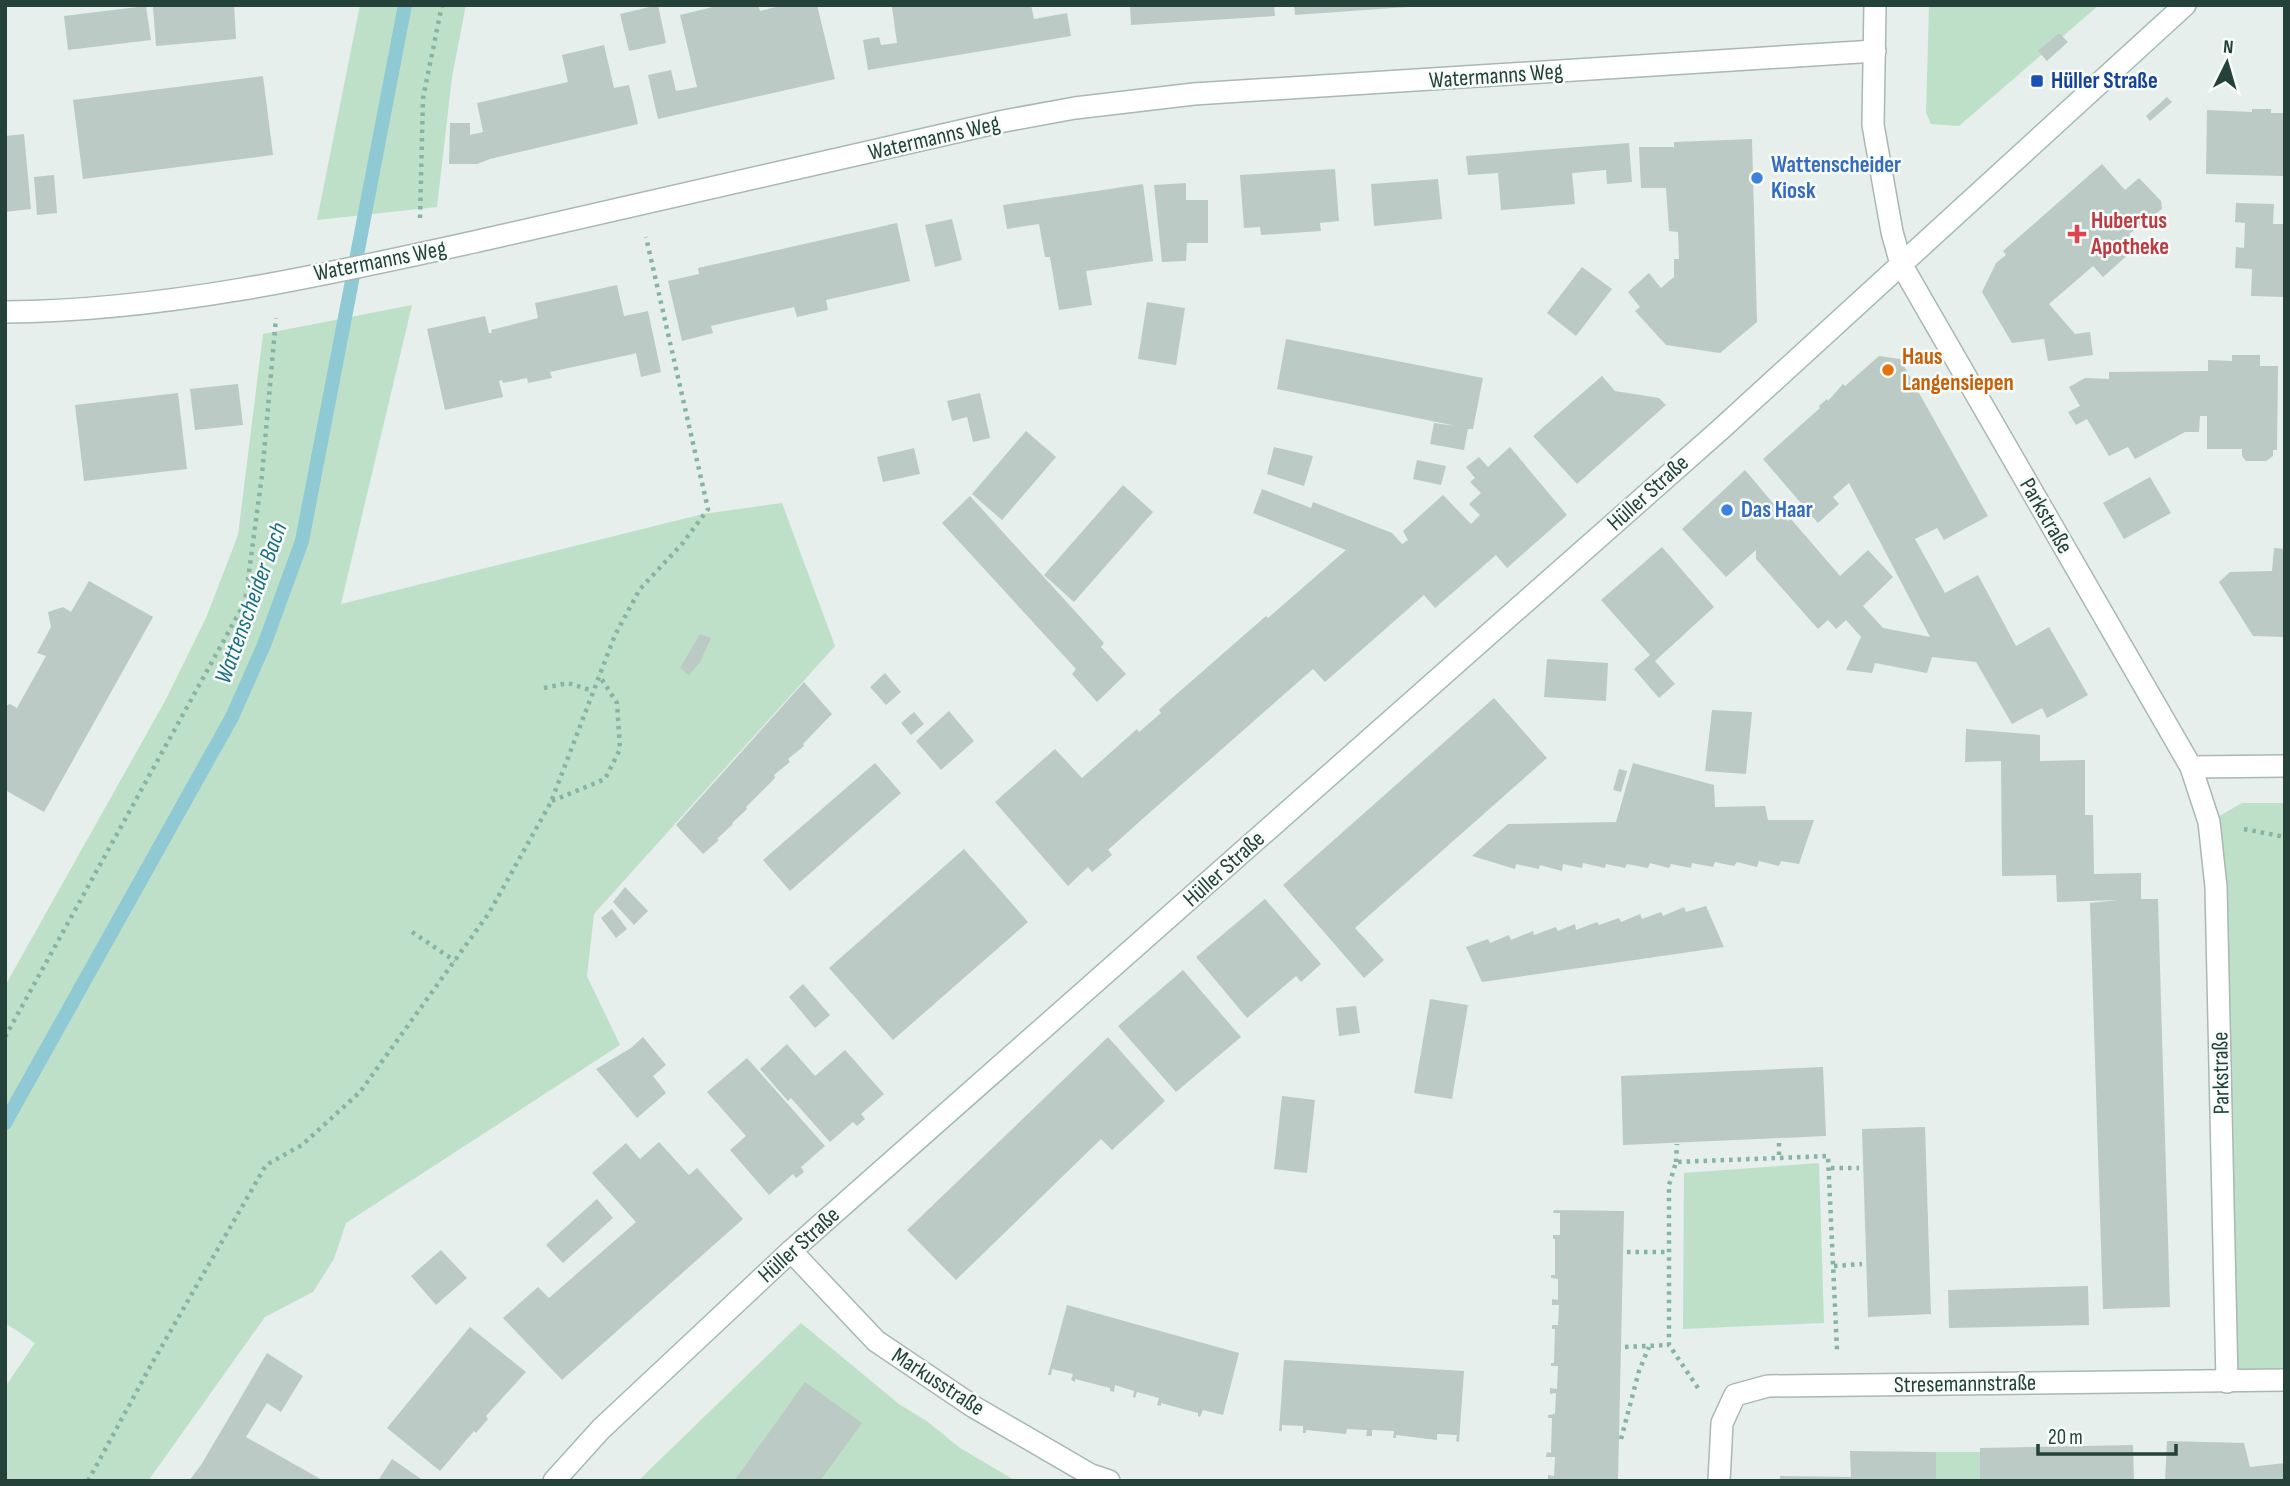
<svg xmlns="http://www.w3.org/2000/svg" width="2290" height="1486" font-family="'Sofia Sans Condensed',sans-serif">
<style>
.green{fill:#bfe0c8}
.lines{fill:none;stroke-linecap:round;stroke-linejoin:round}
.stream{stroke:#8ec9d4;stroke-width:14}
.building{fill:#bbcac4}
.street-casing{stroke:#a8b8b2;stroke-width:24}
.secondary-casing{stroke:#a4bbb3;stroke-width:24}
.path{stroke:#86b3a5;stroke-width:4.5;stroke-dasharray:3.5 5;stroke-linecap:butt}
.street{stroke:#fff;stroke-width:21}
.secondary{stroke:#fff;stroke-width:21}
.transit-dot{fill:#1a4fb4;stroke:#f7fbf9;stroke-width:2.5}
.shop-dot{fill:#3f7fe0;stroke:#f7fbf9;stroke-width:2.5}
.health-dot{fill:#e0444e;stroke:#f7fbf9;stroke-width:2.5}
.food-dot{fill:#e8710a;stroke:#f7fbf9;stroke-width:2.5}
.labels{text-anchor:middle;dominant-baseline:central;stroke-width:5;stroke-linejoin:round;paint-order:stroke}
.street-label{font-size:23px;fill:#24423a;stroke:#f7fbf9}
.transit-label{font-size:23px;font-weight:bold;fill:#164399;stroke:#f7fbf9;text-anchor:start}
.shop-label{font-size:23px;font-weight:bold;fill:#366cbe;stroke:#f7fbf9;text-anchor:start}
.health-label{font-size:23px;font-weight:bold;fill:#be3a42;stroke:#f7fbf9;text-anchor:start}
.food-label{font-size:23px;font-weight:bold;fill:#c56008;stroke:#f7fbf9;text-anchor:start}
.water-label{font-size:24px;font-style:italic;fill:#1c6f80;stroke:#f7fbf9}
</style>
<rect width="100%" height="100%" fill="#e6efeb"/>
<!-- green -->
<g class="green">
<path d="M360,5H466L452,77L437,207L317,220Z"/>
<path d="M1929,5H2099L1959,126L1931,124L1926,113Z"/>
<path d="M412,305L341,604L703,514L782,503L835,646L594,914L587,976L620,1045L346,1223L334,1259L313,1292L265,1317L148,1481H5V1387L35,1343L5,1323V986L165,701L206,618L238,535L263,334Z"/>
<path d="M2242,803H2285V1380L2227,1382L2209,822Z"/>
<path d="M1819,1163L1824,1323L1683,1329L1684,1173Z"/>
<path d="M801,1323L899,1404L928,1422L960,1448L1016,1481H638Z"/>
<rect x="1936" y="1452" width="44" height="29"/>
</g>
<g class="lines">
<!-- stream -->
<path class="stream" d="M5,1123L232,717L264,645L302,541L405,5"/>
</g>
<!-- building -->
<g class="building">
<path d="M176,5H234L236,39L156,46L153,7Z"/>
<path d="M658,5L666,43L629,51L620,14Z"/>
<path d="M721,5H758L760,11L784,5H817L835,79L658,119L648,75L671,70L676,91L697,87L680,15Z"/>
<path d="M904,5H1031L1034,19L1067,13L1071,36L868,70L863,40L879,37L881,45L897,43L892,7Z"/>
<path d="M1130,5H1274L1275,16L1131,25Z"/>
<path d="M1294,5H1407V7L1295,15Z"/>
<path d="M146,6L151,40L68,50L64,16Z"/>
<path d="M2059,33L2068,42L2047,61L2038,51Z"/>
<path d="M604,45L614,88L629,85L638,124L490,159L477,164H449L450,123H470V135L483,132L477,103L568,82L562,55Z"/>
<path d="M263,76L273,155L83,179L73,100Z"/>
<path d="M2167,97L2172,102L2150,121L2146,116Z"/>
<path d="M2252,109H2271V113H2285V176L2206,174L2207,110L2252,112Z"/>
<path d="M24,134L31,209L5,212V136Z"/>
<path d="M1752,139L1757,322L1720,353L1666,345L1635,311L1640,307L1628,292L1649,273L1661,288L1674,277V259H1679L1678,232L1669,231L1666,188H1641L1639,147H1674V142Z"/>
<path d="M1629,143L1632,182L1607,184L1606,170L1572,173L1575,204L1501,210L1498,173L1468,175L1466,156Z"/>
<path d="M2102,164L2125,190L2139,178L2161,201L2162,209L2129,234L2139,245L2103,277L2093,266L2049,304L2075,334L2090,332L2093,355L2048,361L2044,339L2012,343L1982,292L1996,263L2006,255L2003,251Z"/>
<path d="M1335,169L1339,221L1320,223L1321,231L1261,235L1260,227L1244,228L1240,175Z"/>
<path d="M54,175L57,213L37,215L34,177Z"/>
<path d="M1438,179L1442,219L1374,226L1371,184Z"/>
<path d="M1186,183V200H1208V243H1187L1186,261L1162,262L1154,185Z"/>
<path d="M1143,184L1153,261L1086,271L1092,305L1059,310L1050,257H1045L1039,224L1007,229L1003,205Z"/>
<path d="M2236,203L2274,204L2273,224H2285V297L2251,296L2252,269L2235,268L2236,247L2244,248L2245,223L2235,222Z"/>
<path d="M952,219L962,260L935,267L925,225Z"/>
<path d="M897,223L910,281L826,300L828,310L797,317L794,307L776,311L711,326L713,333L682,341L668,281L699,274L698,268Z"/>
<path d="M1582,267L1612,289L1576,336L1547,313Z"/>
<path d="M617,285L624,316L648,311L661,372L641,377L636,353L633,354L550,372L552,378L528,383L527,378L503,383L502,380L499,381L503,397L445,410L427,329L485,316L489,333H492L491,330L538,318L535,303Z"/>
<path d="M1147,302L1185,308L1176,365L1138,359Z"/>
<path d="M1286,339L1483,378L1473,429H1468L1464,450L1430,444L1434,423L1456,426L1277,389Z"/>
<path d="M2232,355H2260V366H2278L2277,450H2273V456L2266,461H2246L2242,456V449H2207V416H2200L2199,432H2185L2135,459L2128,447L2109,456L2087,419L2076,425L2068,412L2080,406L2069,387L2085,378L2109,379V372L2208,371V360L2232,361Z"/>
<path d="M1879,356L1900,359L1988,516L1944,540L1937,528L1915,539L1945,593L1978,575L2016,646L2049,627L2088,695L2047,718L2042,708L2012,724L1976,662L1932,657L1927,673L1875,663L1872,673L1846,670L1861,637L1846,620L1836,629L1828,620L1818,629L1756,559V550L1726,577L1682,529L1745,470L1788,521L1791,519L1840,576L1868,550L1893,577L1863,606L1883,628L1930,637L1849,483L1833,497L1839,504L1818,523L1763,459L1820,408L1819,406L1827,399L1828,401L1843,384L1845,386Z"/>
<path d="M1602,376L1615,391L1659,398L1666,405L1577,484L1533,436Z"/>
<path d="M238,384L243,425L195,430L190,389Z"/>
<path d="M178,393L187,469L84,481L75,405Z"/>
<path d="M980,393L990,438L973,442L967,417L952,421L947,401Z"/>
<path d="M1026,431L1056,457L1002,520L972,494Z"/>
<path d="M1274,447L1313,456L1304,486L1267,474Z"/>
<path d="M1510,447L1567,515L1507,568L1496,555L1435,608L1424,595L1325,682L1313,669L1139,822L1108,850L1112,855L1092,872L1088,867L1068,886L995,802L1055,749L1082,778L1137,729L1139,732L1161,713L1159,710L1163,706L1266,616L1268,618L1346,550L1253,513L1262,489L1311,508L1313,502L1392,533L1402,544L1408,540L1403,531L1443,495L1471,524L1480,515L1469,504L1481,493L1470,482L1475,478L1466,467L1479,457L1488,467Z"/>
<path d="M914,448L920,474L883,482L877,457Z"/>
<path d="M1417,460L1446,466L1441,485L1413,479Z"/>
<path d="M2150,477L2171,513L2124,539L2103,503Z"/>
<path d="M1123,485L1153,512L1074,602L1044,575Z"/>
<path d="M970,496L1104,643L1101,647L1126,674L1097,702L1072,674L1076,669L942,523Z"/>
<path d="M1662,547L1714,607L1655,661L1675,684L1659,698L1634,669L1650,655L1601,600Z"/>
<path d="M2274,548L2285,549V637L2253,636L2219,582L2230,572L2272,571Z"/>
<path d="M89,581L153,617L44,812L5,790V706L10,704L17,708L46,656L37,653L51,627L48,612L63,607L71,612Z"/>
<path d="M700,634L711,638L700,662L689,675L680,668Z"/>
<path d="M1547,659L1608,663L1606,701L1544,697Z"/>
<path d="M885,673L901,692L886,705L870,687Z"/>
<path d="M804,682L832,714L803,744L804,746L788,759L790,762L774,775L775,778L746,807L747,809L732,823L733,824L717,839L719,840L703,854L676,825Z"/>
<path d="M1494,698L1547,758L1355,928L1384,960L1364,978L1283,885Z"/>
<path d="M1712,710L1752,712L1746,774L1705,771Z"/>
<path d="M949,711L974,741L941,770L916,741Z"/>
<path d="M914,712L924,724L911,735L901,723Z"/>
<path d="M1966,729L2040,735V761L2085,760V815H2093L2094,874L2141,873V899H2158L2170,1307L2103,1309L2090,903L2118,900L2057,902L2056,875L2002,876L2001,761L1965,762Z"/>
<path d="M875,763L901,793L790,891L763,860Z"/>
<path d="M1633,763L1714,785L1715,807L1765,806L1768,820H1814L1799,864L1781,861L1779,866L1759,861L1757,867L1737,862L1734,866L1715,862L1713,867L1692,863L1691,868L1671,864L1669,868L1650,863L1648,868L1627,864L1625,868L1606,864L1605,868L1583,863L1582,868L1563,864L1562,871L1540,865L1539,869L1516,864L1515,869L1472,856L1508,824L1616,822Z"/>
<path d="M1619,769L1627,771L1621,792L1613,790Z"/>
<path d="M964,849L1028,922L893,1040L829,968Z"/>
<path d="M625,887L648,911L634,925L613,902Z"/>
<path d="M1265,899L1321,964L1301,982L1296,976L1247,1018L1196,957Z"/>
<path d="M1706,906L1724,947L1482,982L1466,947L1488,939L1490,943L1509,935L1511,940L1533,931L1534,935L1556,927L1558,931L1575,924L1576,930L1597,922L1599,925L1619,918L1621,922L1640,914L1642,919L1661,912L1663,916L1684,907L1686,912Z"/>
<path d="M612,909L627,929L616,938L601,918Z"/>
<path d="M1183,970L1241,1037L1176,1092L1118,1026Z"/>
<path d="M803,984L830,1015L815,1028L789,997Z"/>
<path d="M1430,999L1468,1005L1452,1099L1414,1093Z"/>
<path d="M1356,1006L1360,1033L1339,1036L1336,1008Z"/>
<path d="M643,1037L666,1065L653,1076L666,1093L637,1118L596,1069L631,1048Z"/>
<path d="M1108,1037L1165,1101L1112,1150L1101,1139L956,1280L907,1230Z"/>
<path d="M787,1044L815,1076L845,1050L884,1094L861,1114L865,1119L857,1126L853,1122L830,1142L791,1098L788,1101L760,1069Z"/>
<path d="M747,1058L825,1146L801,1167L804,1172L796,1178L793,1174L769,1195L730,1150L746,1136L707,1092Z"/>
<path d="M1823,1067L1826,1136L1623,1145L1621,1076Z"/>
<path d="M1282,1096L1315,1100L1307,1173L1274,1169Z"/>
<path d="M1925,1127L1931,1314L1868,1317L1862,1129Z"/>
<path d="M659,1142L689,1175L697,1168L743,1219L562,1380L503,1318L538,1287L549,1298L636,1222L592,1173L626,1143L640,1159Z"/>
<path d="M597,1199L613,1218L563,1263L546,1245Z"/>
<path d="M1554,1210L1624,1211L1618,1481L1548,1479V1475L1554,1476L1555,1457H1546L1547,1452L1551,1453L1552,1418H1548V1415L1555,1414L1556,1393L1550,1394V1388L1557,1389L1558,1366H1551V1363H1554L1555,1329H1552V1325H1558L1559,1305H1552V1299L1558,1300V1279L1551,1278V1275H1555V1239H1553V1235H1560V1213H1553Z"/>
<path d="M441,1250L467,1278L436,1305L411,1276Z"/>
<path d="M2088,1286L2089,1325L1949,1328L1948,1290Z"/>
<path d="M1067,1305L1239,1353L1223,1415L1203,1410L1200,1417L1198,1416V1413L1161,1403V1406L1157,1405L1159,1398L1137,1392L1135,1398L1133,1397L1134,1391L1115,1385L1114,1392L1110,1391V1388L1075,1379V1382L1071,1380L1073,1374L1052,1369L1051,1375H1048Z"/>
<path d="M470,1327L526,1372L486,1416L488,1419L476,1433L474,1431L440,1471L387,1428Z"/>
<path d="M267,1353L303,1376L281,1412L267,1403L246,1437L324,1481H189L201,1465Z"/>
<path d="M1284,1360L1464,1371L1459,1442L1456,1441L1457,1435L1437,1434V1440L1396,1435V1438H1393L1394,1431L1372,1430V1436H1366L1367,1430L1347,1429L1346,1434L1306,1430V1433H1303V1426L1282,1425V1431H1279Z"/>
<path d="M805,1382L862,1423L820,1481H734Z"/>
<path d="M2167,1441L2244,1443L2250,1467L2285,1463V1481H2165Z"/>
<path d="M2133,1445L2134,1481H1980V1448Z"/>
<path d="M1850,1451L1936,1452V1481H1780V1476L1851,1477Z"/>
<path d="M392,1459L424,1481H378Z"/>
</g>
<g class="lines">
<defs>
<g id="street">
<path d="M1875,5L1873,125L1892,232L1901,264L2191,767L2209,822L2216,887L2227,1382"/>
<path d="M5,312C167,311 329,274 487,239C660,201 832,161 1004,121L1075,108L1194,94L1875,51"/>
<path d="M2191,767L2285,766"/>
<path d="M791,1251L876,1341L974,1407L1091,1475L1109,1481"/>
<path d="M1719,1481L1722,1423L1735,1395L1768,1386L2285,1380"/>
</g>
<path id="secondary" d="M554,1481L601,1429L791,1251L1721,429L2185,5"/>
</defs>
<!-- street casing -->
<use href="#street" class="street-casing"/>
<!-- secondary casing -->
<use href="#secondary" class="secondary-casing"/>
<!-- path -->
<g class="path">
<path d="M420,218L423,98L442,5"/>
<path d="M544,688L568,683L593,691"/>
<path d="M552,801L605,779L620,749L617,703L599,675"/>
<path d="M2244,829L2285,837"/>
<path d="M412,932L455,961"/>
<path d="M5,1037L245,602L262,475L276,318"/>
<path d="M1779,1143V1157"/>
<path d="M1676,1162L1677,1144"/>
<path d="M1831,1168H1859"/>
<path d="M1627,1252H1667"/>
<path d="M1834,1266L1862,1264"/>
<path d="M1625,1347L1669,1345"/>
<path d="M1698,1388L1669,1345V1185L1676,1162L1828,1156L1837,1350"/>
<path d="M1621,1439L1639,1371L1649,1347"/>
<path d="M88,1481L151,1365L266,1165L302,1145L360,1092L489,913L551,802L615,635L640,589L682,544L708,509L646,237"/>
</g>
<!-- street -->
<use href="#street" class="street"/>
<!-- secondary -->
<use href="#secondary" class="secondary"/>
</g>
<!-- markers -->
<rect class="transit-dot" x="2030" y="74" width="14" height="14" rx="3.5"/>
<g class="shop-dot">
<circle cx="1757" cy="178" r="7"/>
<circle cx="1727" cy="510" r="7"/>
</g>
<path class="health-dot" d="M2073.5 223.5h7v7h7v7h-7v7h-7v-7h-7v-7h7z"/>
<circle class="food-dot" cx="1888" cy="370" r="7"/>
<g class="labels">
<!-- street labels -->
<g class="street-label">
<text transform="translate(1496 76) rotate(-4)">Watermanns Weg</text>
<text transform="translate(934 138) rotate(-13)">Watermanns Weg</text>
<text transform="translate(380 261) rotate(-11)">Watermanns Weg</text>
<text transform="translate(1648 493) rotate(-42)">Hüller Straße</text>
<text transform="translate(2046 516) rotate(60)">Parkstraße</text>
<text transform="translate(1224 869) rotate(-42)">Hüller Straße</text>
<text transform="translate(2221 1073) rotate(-91)">Parkstraße</text>
<text transform="translate(799 1245) rotate(-42)">Hüller Straße</text>
<text transform="translate(938 1382) rotate(33)">Markusstraße</text>
<text transform="translate(1965 1384) rotate(-1)">Stresemannstraße</text>
</g>
<!-- transit labels -->
<g class="transit-label">
<text x="2051" y="81">Hüller Straße</text>
</g>
<!-- shop labels -->
<g class="shop-label">
<text x="1771" y="165">Wattenscheider<tspan x="1771" dy="26">Kiosk</tspan></text>
<text x="1741" y="510">Das Haar</text>
</g>
<!-- health labels -->
<g class="health-label">
<text x="2091" y="221">Hubertus<tspan x="2091" dy="26">Apotheke</tspan></text>
</g>
<!-- food labels -->
<g class="food-label">
<text x="1902" y="357">Haus<tspan x="1902" dy="26">Langensiepen</tspan></text>
</g>
<!-- water labels -->
<g class="water-label">
<text transform="translate(251 603) rotate(-70)">Wattenscheider Bach</text>
</g>
</g>
<!-- border -->
<rect width="2290" height="1486" fill="none" stroke="#24423a" stroke-width="14"/>
<!-- north arrow -->
<g transform="translate(2227 63) rotate(5)" stroke="#f7fbf9" stroke-width="5" paint-order="stroke">
<path d="M0-5L12 26L0 18L-12 26Z" fill="#24423a"/>
<text y="-10" font-size="19" font-weight="bold" text-anchor="middle" fill="#24423a">N</text>
</g>
<!-- scale -->
<path d="M2038 1444v10h138v-10" fill="none" stroke="#24423a" stroke-width="3.5"/>
<text x="2048" y="1444" font-size="21" fill="#24423a" stroke="#f7fbf9" stroke-width="5" paint-order="stroke">20 m</text>
</svg>
